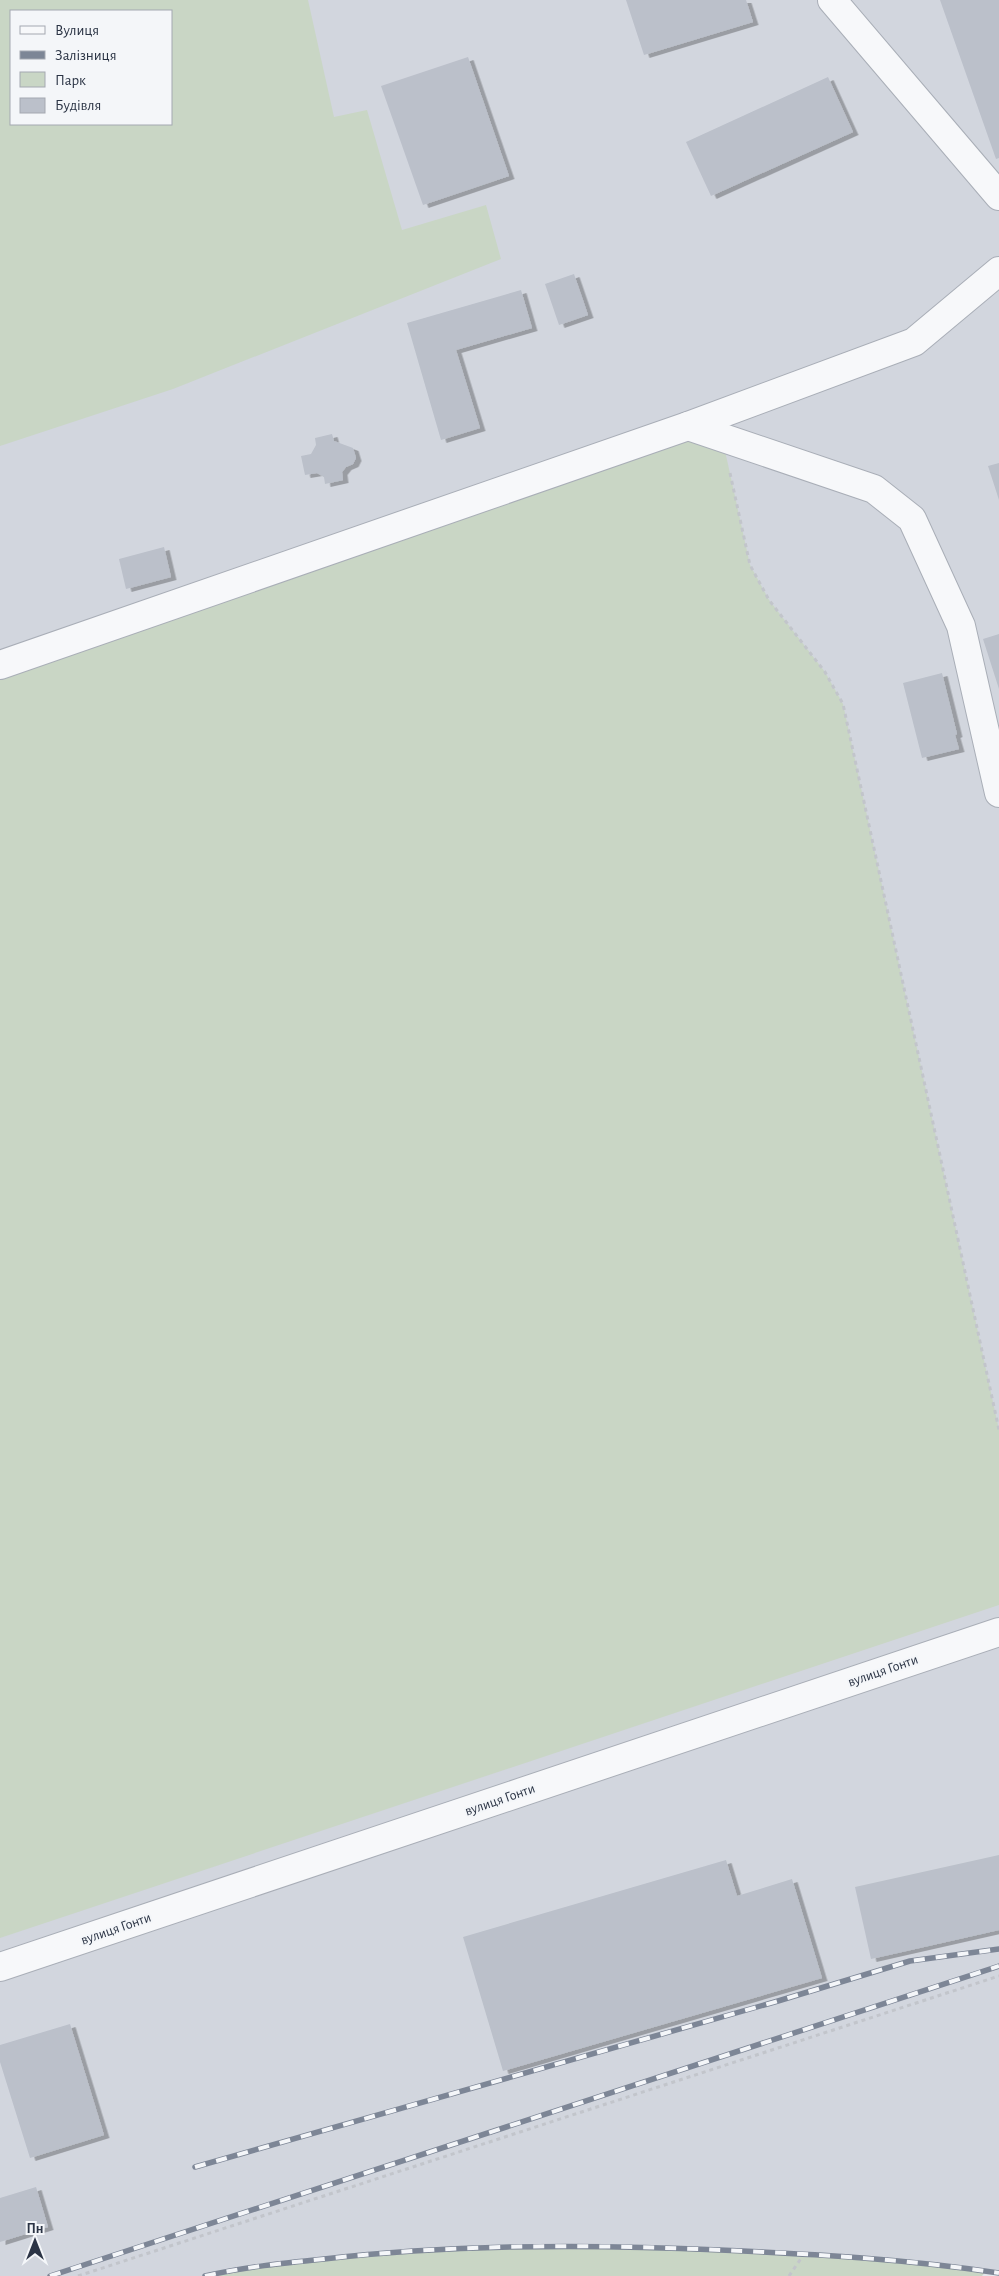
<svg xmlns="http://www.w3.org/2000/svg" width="999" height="2276" font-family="'Alegreya Sans',sans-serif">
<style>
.built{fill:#d2d6de;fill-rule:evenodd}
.green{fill:#c9d6c5;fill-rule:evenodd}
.building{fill:#bbc0ca;filter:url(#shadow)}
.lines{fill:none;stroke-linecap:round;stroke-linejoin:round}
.minor-casing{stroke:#a9aeb7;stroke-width:30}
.path{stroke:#c2c5cb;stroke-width:3;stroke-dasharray:4 4;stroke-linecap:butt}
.minor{stroke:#f7f8fa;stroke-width:28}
.rail-casing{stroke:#7d8696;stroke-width:5.5}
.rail{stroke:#f4f6f9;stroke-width:4;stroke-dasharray:11;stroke-linecap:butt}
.labels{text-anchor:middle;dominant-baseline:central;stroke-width:4;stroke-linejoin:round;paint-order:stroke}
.street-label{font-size:14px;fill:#2b3445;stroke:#f4f6f9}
</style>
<defs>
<filter id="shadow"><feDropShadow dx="5.5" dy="3" stdDeviation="0" flood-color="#0004"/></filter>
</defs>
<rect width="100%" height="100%" fill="#e4e7ec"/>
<!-- built -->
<path class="built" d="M0,0H999V2273L895,2260L804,2254L628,2245H540L271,2265L205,2276H0ZM11,11H171V124H11Z"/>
<!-- green -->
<g class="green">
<path d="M0,0H308L334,117L367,110L402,230L486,205L501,259L173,389L0,446ZM171,11V124H11V11Z"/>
<path d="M688,426L722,437L750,565L769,600L825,672L843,704L999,1430V1605L0,1938V662Z"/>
<path d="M540,2245C689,2245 838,2253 986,2271L982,2276H205C314,2252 428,2248 540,2245Z"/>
</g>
<!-- building -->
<g class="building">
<path d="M626,0H746L753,22L644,55Z"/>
<path d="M940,0H999V158L996,159Z"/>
<path d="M468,57L509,176L423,205L381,86Z"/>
<path d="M828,77L853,132L711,196L686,142Z"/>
<path d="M574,274L588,315L559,325L545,284Z"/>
<path d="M521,290L532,328L456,350L480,428L441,440L407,323Z"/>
<path d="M332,434L334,441L353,448L356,458L353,464L346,467L342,472L343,480L325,484L324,477L317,473L305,475L301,456L311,454L316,445L315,438Z"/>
<path d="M999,463V500L988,466Z"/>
<path d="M164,547L171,577L126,589L119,559Z"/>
<path d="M999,634V689L983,639Z"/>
<path d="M942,673L957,734L955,735L959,749L922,758L903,683Z"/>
<path d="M999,1855V1930L871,1959L855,1887Z"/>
<path d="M726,1860L737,1896L792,1879L822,1978L503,2071L463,1937Z"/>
<path d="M70,2024L104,2135L30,2158L0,2062V2045Z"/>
<path d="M36,2187L48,2227L0,2242V2198Z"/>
</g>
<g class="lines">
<defs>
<g id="minor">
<path d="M832,0L999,196"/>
<path d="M688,426L874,489L912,519L961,626L999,793"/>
<path d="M0,665L688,426L914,342L999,271"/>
<path d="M0,1967L999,1632"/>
</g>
</defs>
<!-- minor casing -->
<use href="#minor" class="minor-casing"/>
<!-- path -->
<g class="path">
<path d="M730,473L750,565L769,600L825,672L843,704L999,1430"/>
<path d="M78,2276L999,1976"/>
<path d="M789,2276L804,2254"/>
</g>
<!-- minor -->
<use href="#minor" class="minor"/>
<defs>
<g id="rail">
<path d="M195,2167L778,2001L910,1961L999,1949"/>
<path d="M50,2276L999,1966"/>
<path d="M205,2276C244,2267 284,2263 324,2259C455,2244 587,2244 720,2250C813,2254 906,2259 999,2273"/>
</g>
</defs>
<!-- rail casing -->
<use href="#rail" class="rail-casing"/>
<!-- rail -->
<use href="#rail" class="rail"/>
</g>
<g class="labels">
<!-- street labels -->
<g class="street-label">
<text transform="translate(883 1671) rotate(-19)">вулиця Гонти</text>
<text transform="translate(500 1800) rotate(-19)">вулиця Гонти</text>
<text transform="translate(116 1929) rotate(-19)">вулиця Гонти</text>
</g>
</g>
<!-- legend -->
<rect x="10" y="10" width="162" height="115" fill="#f4f6f9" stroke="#a4a8b1"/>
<rect x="20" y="26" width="25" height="8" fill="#f7f8fa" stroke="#a4a8b1"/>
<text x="55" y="35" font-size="15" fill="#2b3445">Вулиця</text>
<rect x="20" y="51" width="25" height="8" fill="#7d8696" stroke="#a4a8b1"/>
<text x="55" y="60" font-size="15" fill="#2b3445">Залізниця</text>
<rect x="20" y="72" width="25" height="15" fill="#c9d6c5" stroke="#a4a8b1"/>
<text x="55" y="85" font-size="15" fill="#2b3445">Парк</text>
<rect x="20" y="98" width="25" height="15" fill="#bbc0ca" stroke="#a4a8b1"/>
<text x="55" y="110" font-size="15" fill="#2b3445">Будівля</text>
<!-- north arrow -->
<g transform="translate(35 2241)" stroke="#f4f6f9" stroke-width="4" paint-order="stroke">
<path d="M0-4L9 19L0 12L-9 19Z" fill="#2b3445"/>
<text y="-8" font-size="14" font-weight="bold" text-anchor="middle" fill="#2b3445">Пн</text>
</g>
</svg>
